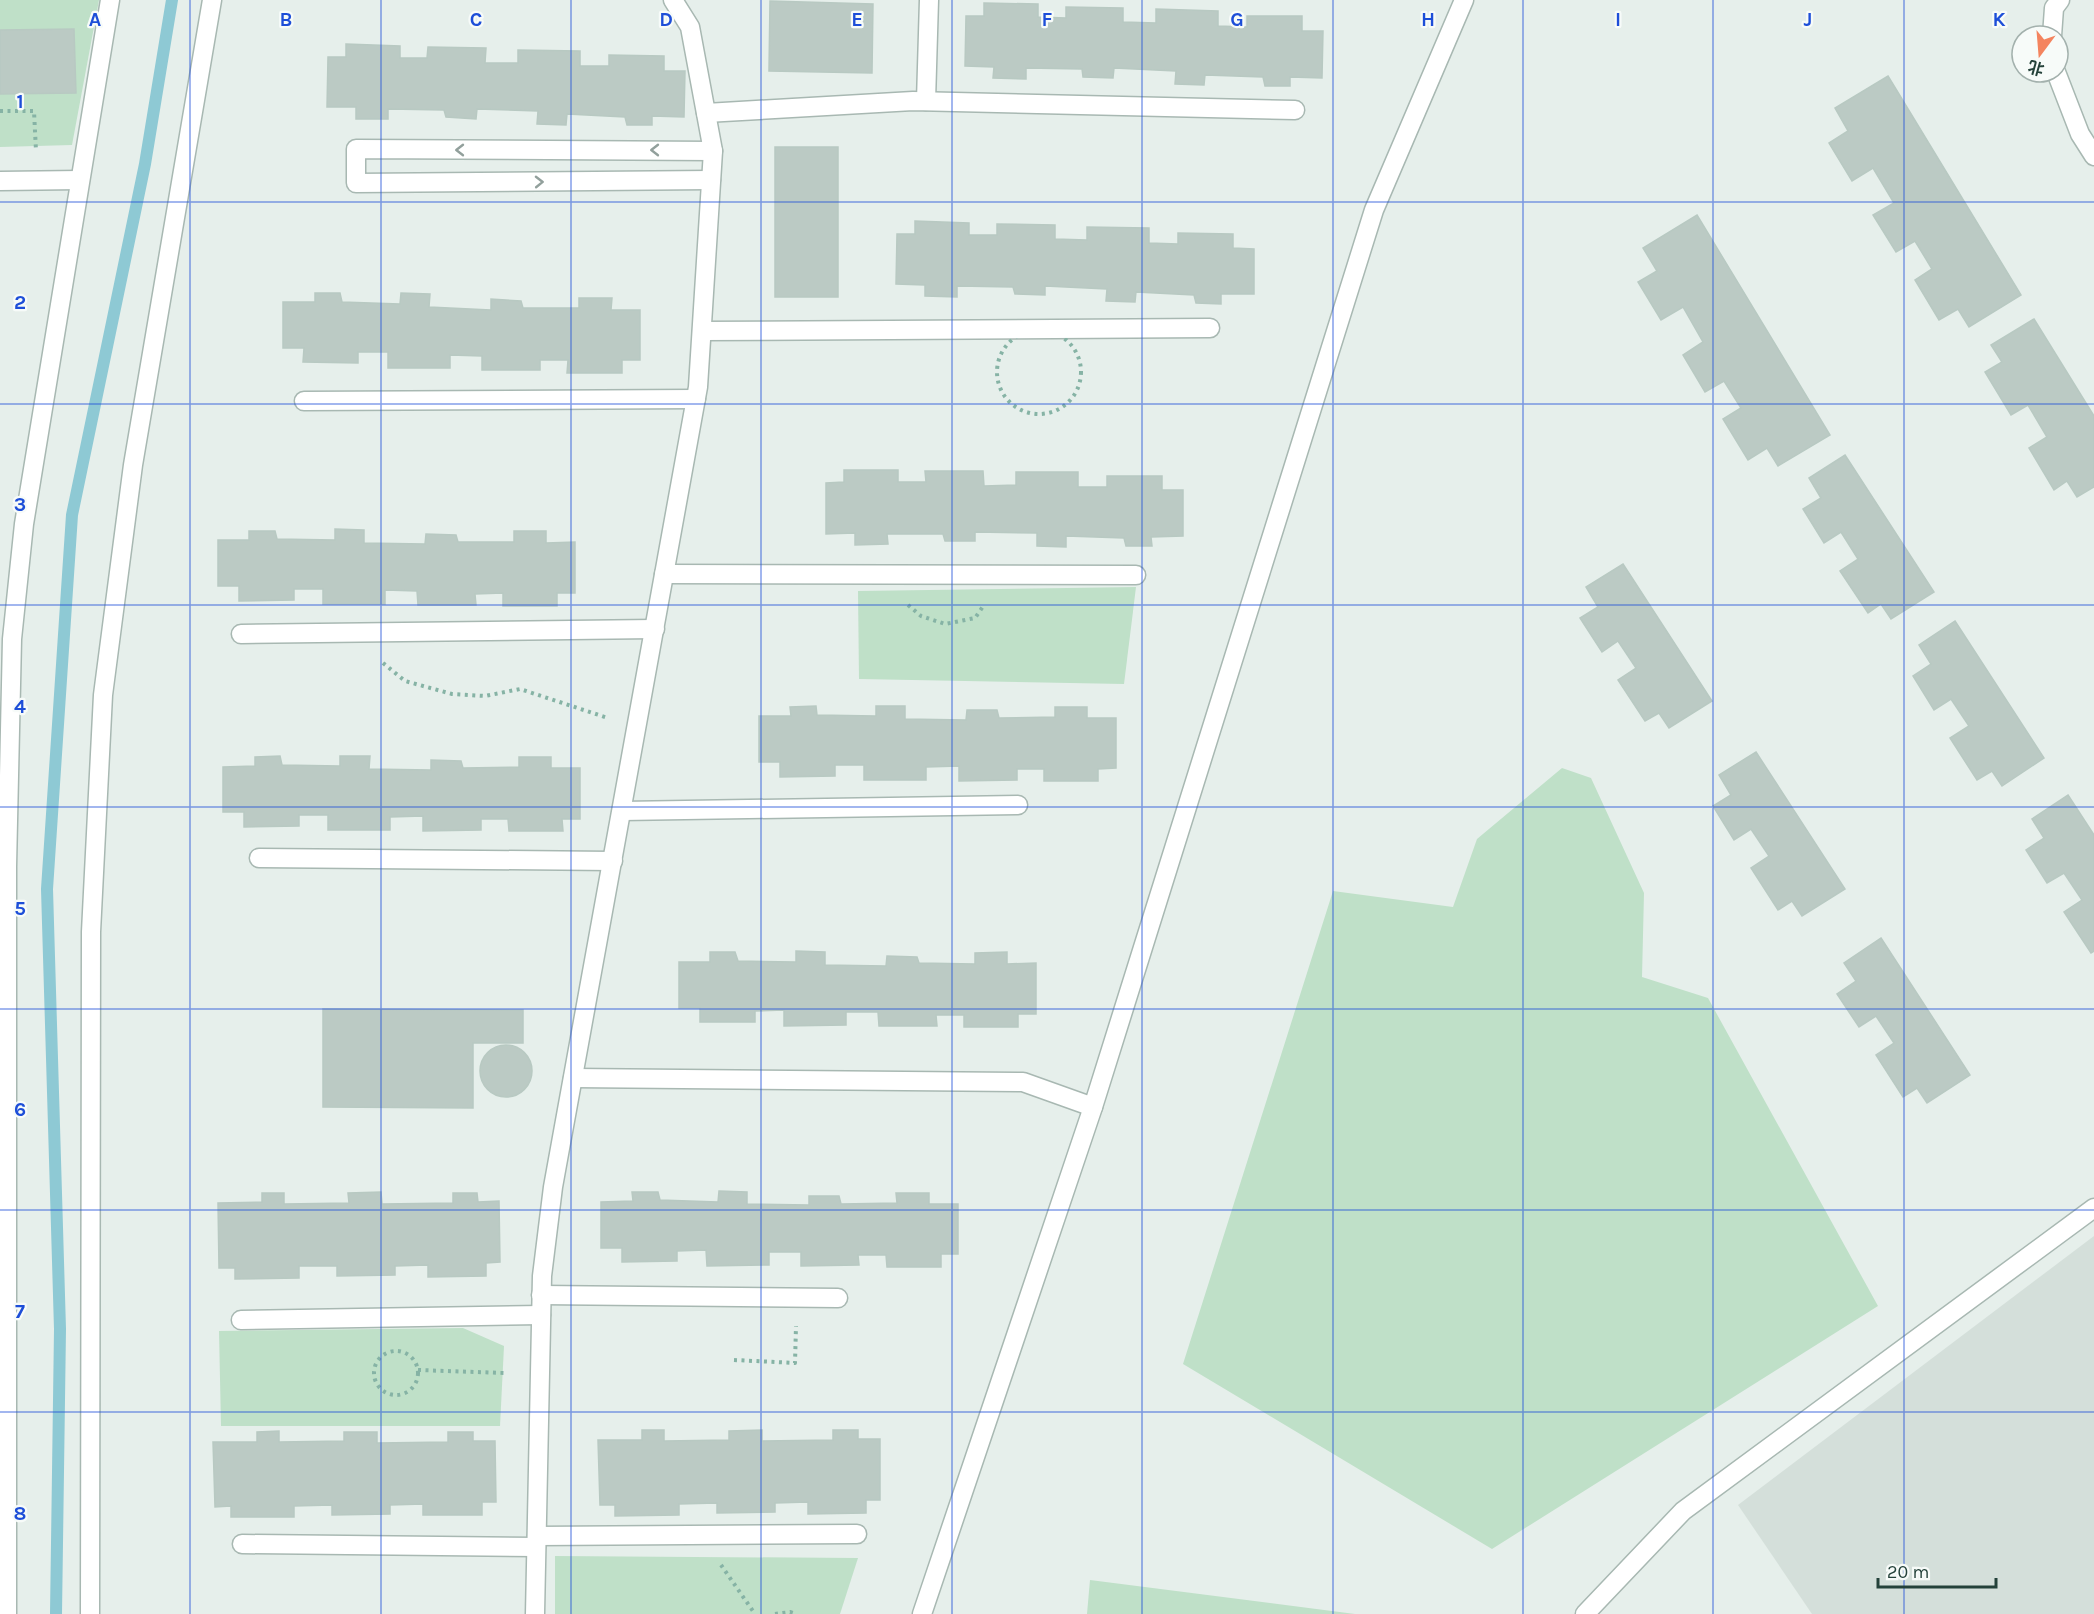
<svg xmlns="http://www.w3.org/2000/svg" width="2094" height="1614" font-family="Karla,'Noto Sans SC',sans-serif">
<style>
.built{fill:#d4dfda}
.green{fill:#bfe0c8}
.lines{fill:none;stroke-linecap:round;stroke-linejoin:round}
.stream{stroke:#8ec9d4;stroke-width:12}
.building{fill:#bbcac4;stroke:#b8c9c2;stroke-width:1.5}
.service-casing{stroke:#a8b8b2;stroke-width:21}
.minor-casing{stroke:#a8b8b2;stroke-width:21}
.path{stroke:#86b3a5;stroke-width:4;stroke-dasharray:3 4.5;stroke-linecap:butt}
.service{stroke:#fff;stroke-width:18}
.minor{stroke:#fff;stroke-width:18}
.oneway{stroke:#92a09c}
.grid{fill:none;stroke:#1d4ed8;stroke-width:1.5;stroke-opacity:0.55}
.grid-label{font-size:20px;text-anchor:middle;font-weight:bold;fill:#1d4ed8;stroke:#f7fbf9;stroke-width:4.5;stroke-linejoin:round;paint-order:stroke}
</style>
<rect width="100%" height="100%" fill="#e6efeb"/>
<!-- built -->
<path class="built" d="M2094,1236V1614H1812L1738,1505Z"/>
<!-- green -->
<g class="green">
<path d="M0,0H99L72,145L0,147V94L76,92L74,29L0,30Z"/>
<path d="M1136,587L1124,684L859,679L858,591Z"/>
<path d="M1562,768L1591,778L1644,893L1642,977L1708,998L1878,1306L1492,1549L1183,1364L1333,891L1453,907L1477,839Z"/>
<path d="M463,1328L504,1346L500,1426H221L219,1331Z"/>
<path d="M555,1556L858,1558L840,1614H555Z"/>
<path d="M1090,1580L1355,1614H1087Z"/>
</g>
<g class="lines">
<!-- stream -->
<path class="stream" d="M56,1614L60,1329L47,889L72,515L145,164L172,0"/>
</g>
<!-- building -->
<g class="building">
<path d="M770,1L873,4L872,73L769,71Z"/>
<path d="M984,3L1038,4V17L1066,18V7L1123,8V22L1156,23V9L1218,11V26L1247,27V16H1302V31H1323L1322,78L1290,77V86H1265L1263,77L1205,75L1204,85L1175,84L1176,71L1114,68L1113,78L1083,77L1082,69L1026,68V79L993,78L994,67L965,66L966,16H984Z"/>
<path d="M74,29L76,93L0,94V30Z"/>
<path d="M346,44L400,46V58H427L428,47L486,48L485,63H518V50L580,51V66H609V55L664,56V71H685L684,117L652,116V125H627L625,117L567,114L566,125L537,124L538,111L477,109L476,119L446,117L444,110L388,109V119H356V107H327L328,57H346Z"/>
<path d="M1888,76L2021,295L1969,327L1958,309L1939,320L1915,280L1932,269L1915,241L1896,252L1873,215L1894,203L1873,168L1852,181L1829,143L1848,131L1835,108Z"/>
<rect x="775" y="147" width="63" height="150"/>
<path d="M1697,215L1830,435L1778,466L1767,448L1748,460L1723,419L1741,408L1724,381L1705,392L1683,355L1703,342L1683,307L1661,320L1638,282L1657,271L1643,248Z"/>
<path d="M915,221L969,223V235H997V224L1055,225V239L1087,240V227L1149,228V243L1178,244V233L1233,234V248L1254,249V294H1221V304L1196,303L1194,295L1136,292L1135,302L1106,301L1107,289L1045,286V295L1015,294L1013,287L957,286V297L925,296V285L896,284L897,234H915Z"/>
<path d="M315,293H340L342,302L400,304L401,293L430,294L429,307L491,310V299L521,301L523,308H579V298H612L611,310H640V360H622V373H567L568,360H540V370H482V356L450,355V368H388V352H358V363L303,362L304,348H283V302H315Z"/>
<path d="M2034,319L2094,416V487L2077,497L2067,481L2054,490L2029,448L2047,437L2028,405L2011,415L1985,372L2002,362L1991,345Z"/>
<path d="M1845,455L1934,592L1891,619L1881,604L1868,613L1840,571L1858,559L1841,532L1824,543L1803,509L1821,498L1809,478Z"/>
<path d="M844,470H898V482H926L925,471H983L984,486L1016,485V472H1078V487H1107V476H1162V490H1183V536L1151,537L1152,546H1126L1124,538L1066,536V547L1037,546V533L975,532V541H945L943,534H887L888,544L855,545V533L826,534V483L844,482Z"/>
<path d="M335,529L364,530V543L425,544L426,534L456,535L458,542H514V531H546V543L575,542V593H557V606H503V593L475,594L476,605H418L417,591L385,590V604H323V589H294V600L239,601V586H218V540H249V531H275L277,539L335,540Z"/>
<path d="M1623,564L1712,701L1669,728L1659,713L1645,721L1618,680L1636,668L1618,641L1602,652L1580,618L1598,607L1586,587Z"/>
<path d="M1955,621L2044,758L2002,786L1992,771L1977,780L1950,738L1969,726L1951,699L1934,710L1913,676L1931,664L1919,645Z"/>
<path d="M816,706L817,715L876,716V706H905V719L966,720L967,710H997L999,718L1055,717V707H1087V718H1116V768L1098,769V781H1044V769H1017V780L959,781V766L926,767V780H864V765H835V776L780,777V762H759V716H791L790,707Z"/>
<path d="M1756,752L1845,889L1802,916L1792,901L1778,910L1751,868L1769,856L1751,829L1734,840L1713,806L1731,795L1719,775Z"/>
<path d="M280,756L282,765L340,766V756H370L369,769L431,770V760L461,761L463,768L519,767V757H551V768H580V819H562L563,831H509L508,819H481V830L423,831V816L390,817V830H328V815H299V826L244,827V812H223V767L255,766V757Z"/>
<path d="M2068,795L2094,835V951L2091,953L2064,912L2082,900L2064,873L2047,883L2026,850L2044,838L2032,819Z"/>
<path d="M1881,938L1970,1075L1927,1103L1917,1088L1903,1097L1876,1055L1894,1043L1876,1016L1859,1027L1837,994L1856,981L1844,963Z"/>
<path d="M796,951L825,952V965L886,966L887,956L917,957L919,963L975,964V953L1007,952V964L1036,963V1014H1018V1027H964V1015H936L937,1026H879L878,1012H846V1025L784,1026V1010L755,1011V1022H700V1008H679V962H710V952H735L738,961L796,962Z"/>
<path d="M323,1009L523,1010V1043H473V1108L323,1107Z"/>
<circle cx="506" cy="1071" r="26"/>
<path d="M719,1191L747,1192V1204L809,1205V1196H839L841,1204L897,1203L896,1193H929V1204H958V1254H941V1267H887L886,1255H858L859,1265L801,1266V1252H769V1265L707,1266L706,1250L677,1251V1261L622,1262V1248H601V1202L633,1201L632,1192H658L660,1200L718,1202Z"/>
<path d="M381,1192L382,1204L453,1203V1193H477L478,1202L499,1201L500,1262L486,1263V1276L428,1277V1265L395,1266V1275L337,1276V1266H299V1278L235,1279V1268H219L218,1203L262,1202V1193H284V1204L349,1203L348,1193Z"/>
<path d="M642,1430H664V1441L729,1440V1431L762,1430V1441L833,1440V1430H858V1439H880V1500H866V1513L808,1514V1502L775,1503V1512L717,1513V1503L679,1504V1515L615,1516V1505H600L598,1440H642Z"/>
<path d="M279,1431V1442L344,1441V1432H377V1443L448,1442V1432H473V1441H495L496,1502H482V1515H423V1504L390,1505V1514L332,1515V1505L294,1506V1517H231V1506L215,1507L213,1442H257V1432Z"/>
</g>
<g class="lines">
<defs>
<g id="service">
<path d="M926,101L929,0"/>
<path d="M706,113L913,101L1295,110"/>
<path d="M711,180L356,183V149L713,151"/>
<path d="M702,331L1210,328"/>
<path d="M304,401L696,399"/>
<path d="M664,574L1136,575"/>
<path d="M241,634L655,629"/>
<path d="M622,811L1018,805"/>
<path d="M259,858L613,861"/>
<path d="M541,1295L838,1298"/>
<path d="M241,1320L541,1315"/>
<path d="M537,1536L857,1534"/>
<path d="M242,1544L536,1547"/>
<path d="M1585,1614L1683,1511L2094,1208"/>
</g>
<g id="minor">
<path d="M2052,36L2054,8L2060,0"/>
<path d="M2056,72L2080,134L2094,156"/>
<path d="M0,181L80,180"/>
<path d="M573,1078L1023,1082L1093,1107"/>
<path d="M7,1614V867L12,639L24,524L110,0"/>
<path d="M90,1614L91,932L103,695L133,465L212,0"/>
<path d="M535,1614L542,1276L553,1187L698,387L713,151L690,27L673,0"/>
<path d="M922,1614L1093,1107L1374,210L1464,0"/>
</g>
</defs>
<!-- service casing -->
<use href="#service" class="service-casing"/>
<!-- minor casing -->
<use href="#minor" class="minor-casing"/>
<!-- path -->
<g class="path">
<path d="M0,111H34L36,151"/>
<circle cx="1039" cy="372" r="42"/>
<path d="M908,605L921,616L945,624L975,618L984,605"/>
<path d="M383,663L405,681L452,694L485,696L520,689L608,718"/>
<circle cx="396" cy="1373" r="22"/>
<path d="M734,1360L795,1363L796,1326"/>
<path d="M418,1370L504,1373"/>
<path d="M721,1565L755,1614"/>
<path d="M775,1614L790,1612L796,1614"/>
</g>
<!-- service -->
<use href="#service" class="service"/>
<!-- minor -->
<use href="#minor" class="minor"/>
</g>
<!-- one-way arrows -->
<defs><path id="oneway-chevron" d="M-2-3.5L2.5 0L-2 3.5" fill="none" stroke-width="1.6" stroke-linecap="round" stroke-linejoin="round" transform="scale(1.5)"/></defs>
<g class="oneway">
<use href="#oneway-chevron" transform="translate(460 150) rotate(-180)"/>
<use href="#oneway-chevron" transform="translate(655 150) rotate(-180)"/>
<use href="#oneway-chevron" transform="translate(539 182) rotate(-1)"/>
</g>
<!-- grid -->
<path class="grid" d="M190,0V1614M381,0V1614M571,0V1614M761,0V1614M952,0V1614M1142,0V1614M1333,0V1614M1523,0V1614M1713,0V1614M1904,0V1614M0,202H2094M0,404H2094M0,605H2094M0,807H2094M0,1009H2094M0,1210H2094M0,1412H2094"/>
<g class="grid-label">
<text x="95" y="26">A</text>
<text x="286" y="26">B</text>
<text x="476" y="26">C</text>
<text x="666" y="26">D</text>
<text x="857" y="26">E</text>
<text x="1047" y="26">F</text>
<text x="1237" y="26">G</text>
<text x="1428" y="26">H</text>
<text x="1618" y="26">I</text>
<text x="1808" y="26">J</text>
<text x="1999" y="26">K</text>
<text x="20" y="108">1</text>
<text x="20" y="309">2</text>
<text x="20" y="511">3</text>
<text x="20" y="713">4</text>
<text x="20" y="915">5</text>
<text x="20" y="1116">6</text>
<text x="20" y="1318">7</text>
<text x="20" y="1520">8</text>
</g>
<!-- north arrow -->
<g transform="translate(2040 54) rotate(196)"><circle r="28" fill="#f7fbf9" stroke="#a3b1ad" stroke-width="1.5"/>
<path d="M0-4.5L10 22L0 15L-10 22Z" fill="#f4845f"/>
<text y="-9" font-size="16" font-weight="bold" text-anchor="middle" fill="#24423a">北</text>
</g>
<!-- scale -->
<path d="M1878 1578v9h118v-9" fill="none" stroke="#24423a" stroke-width="3"/>
<text x="1887" y="1578" font-size="18" fill="#24423a" stroke="#f7fbf9" stroke-width="4.5" paint-order="stroke">20 m</text>
</svg>
